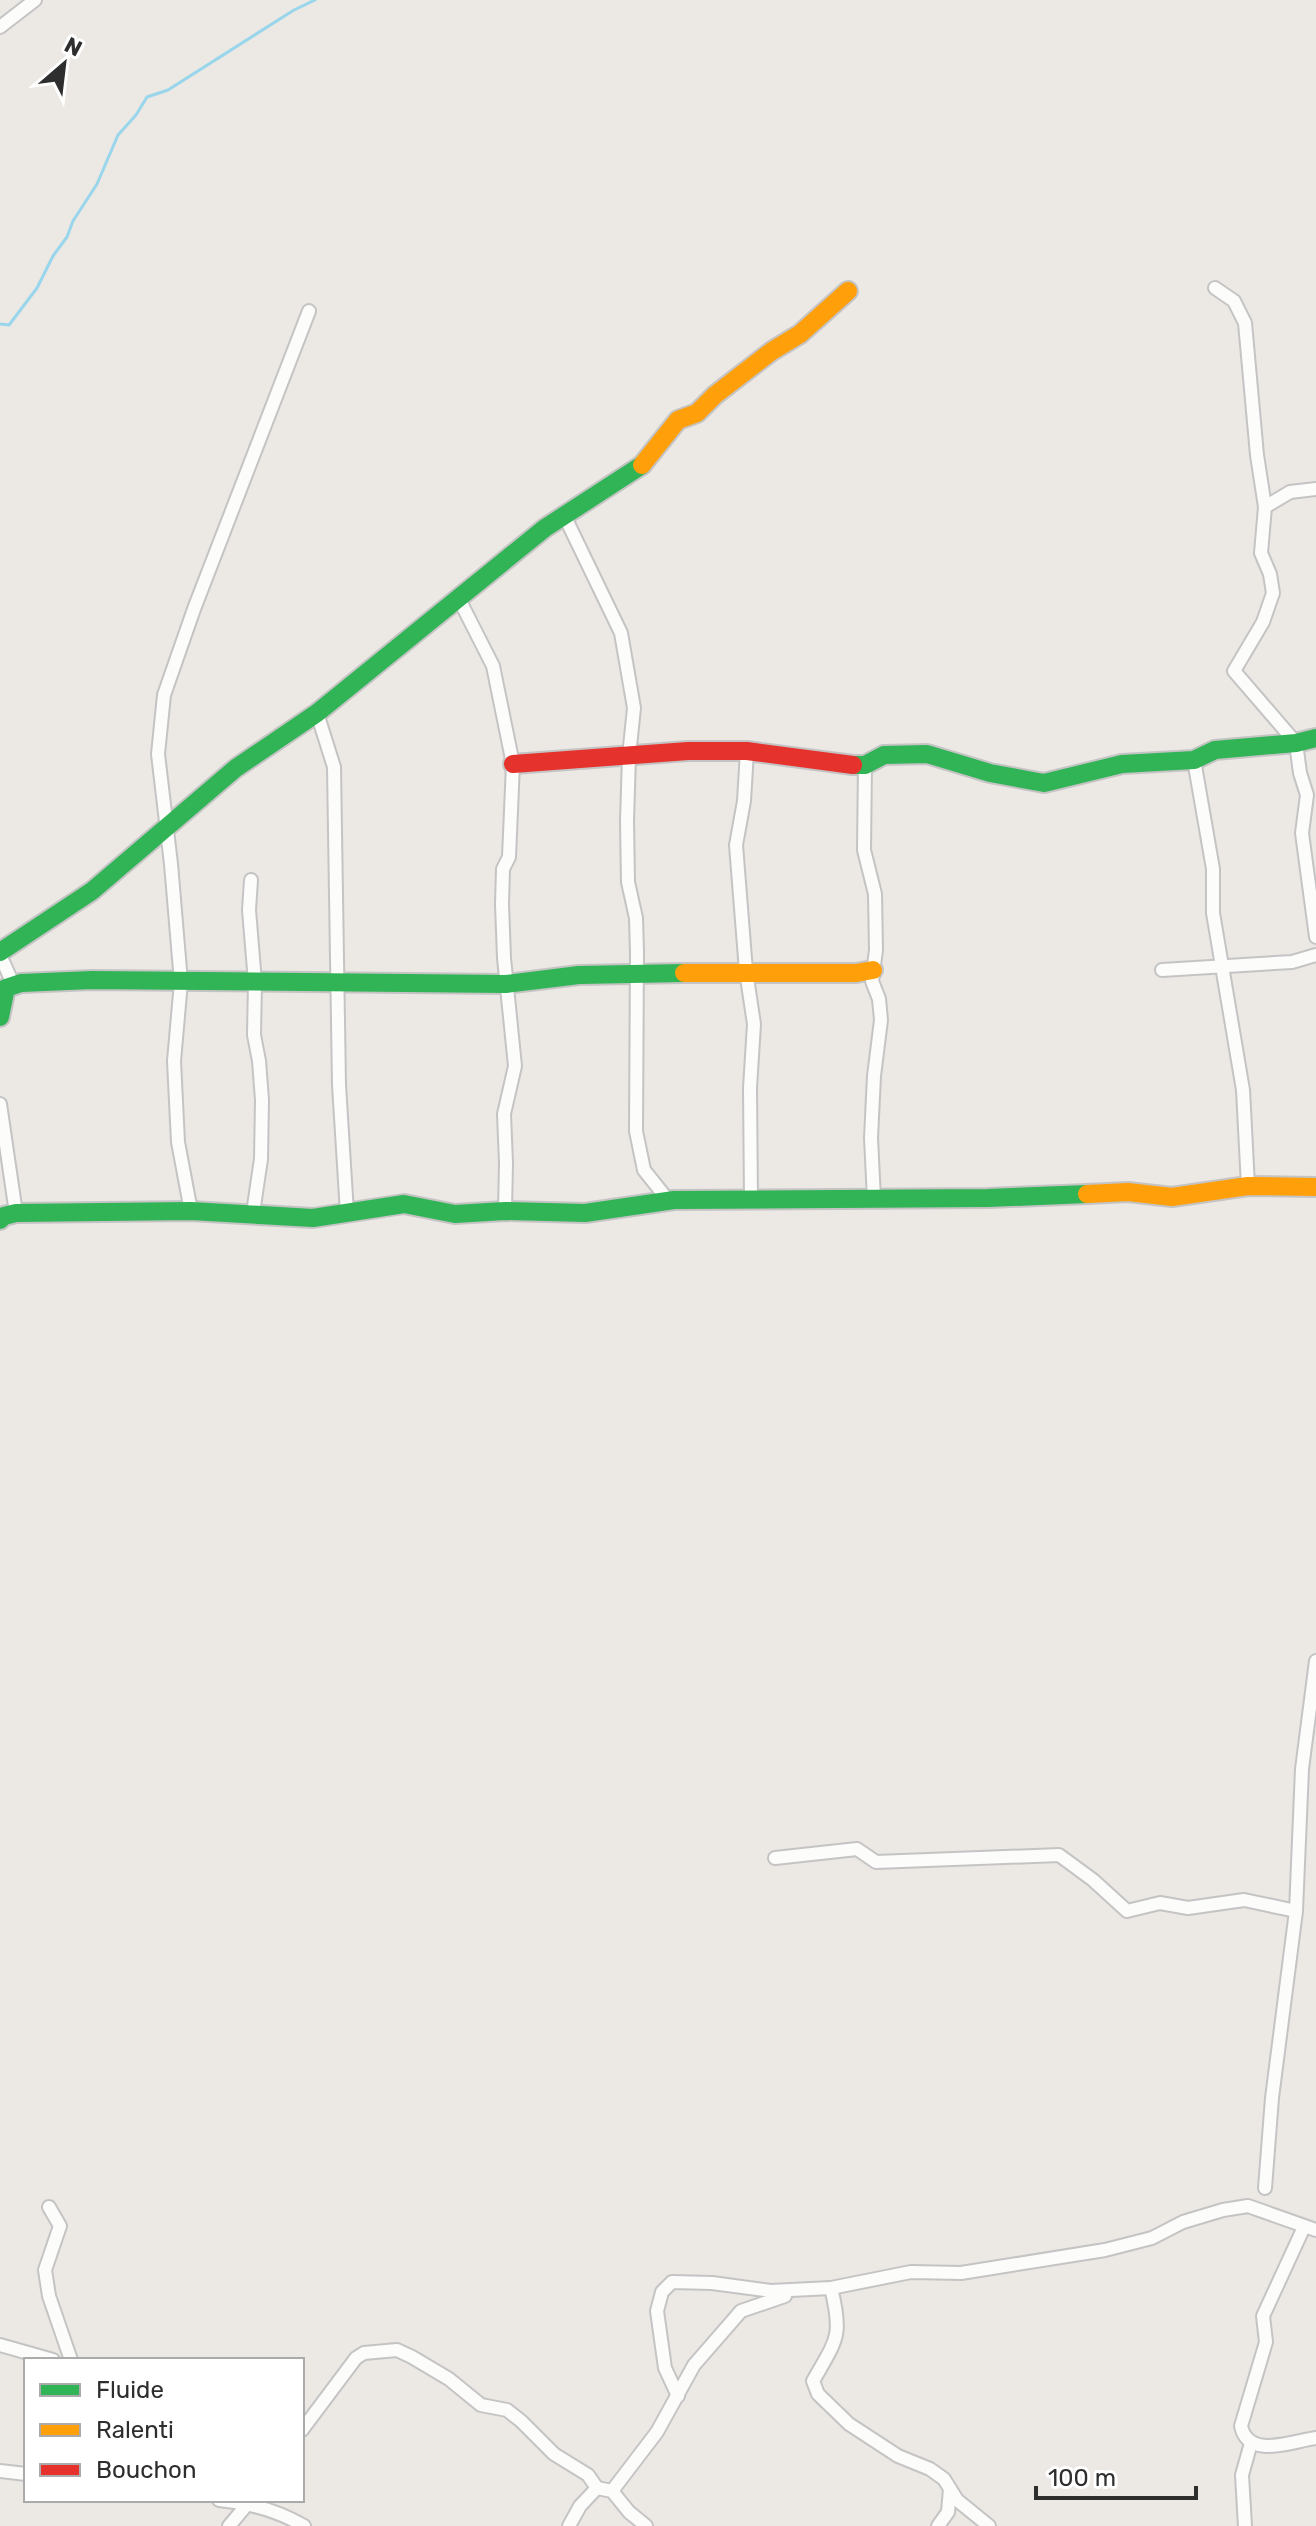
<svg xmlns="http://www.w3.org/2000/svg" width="1316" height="2526" font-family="Rubik,sans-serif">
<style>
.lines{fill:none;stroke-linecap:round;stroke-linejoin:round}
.stream{stroke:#99d6ec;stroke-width:3}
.street-casing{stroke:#c5c4c5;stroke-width:16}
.fast-casing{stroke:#c5c4c5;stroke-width:22}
.slow-casing{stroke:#c5c4c5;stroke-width:22}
.jam-casing{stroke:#c5c4c5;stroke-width:22}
.street{stroke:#fcfcfb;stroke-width:12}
.fast{stroke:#30b455;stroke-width:18}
.slow{stroke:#ff9f0a;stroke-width:18}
.jam{stroke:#e5322d;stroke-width:18}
</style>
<rect width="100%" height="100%" fill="#ece8e4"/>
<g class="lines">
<!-- stream -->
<path class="stream" d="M0,324L9,325L37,288L53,256L67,237L73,221L97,184L118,135L136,115L147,97L168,90L294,10L315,0"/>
<defs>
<g id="street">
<path d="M0,27L35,0"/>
<path d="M1215,288L1234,301L1245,323L1257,455L1265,507L1261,553L1270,574L1273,593L1263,622L1234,671L1296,743L1300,773L1307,795L1302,833L1316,937"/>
<path d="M1265,507L1290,492L1316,489"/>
<path d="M564,515L621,633L634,708L629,756L627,821L628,882L636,918L637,952L636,1131L644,1170L668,1200"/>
<path d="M458,597L493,666L513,764L509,857L503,869L502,904L504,958L515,1066L504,1114L506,1163L505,1211"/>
<path d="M317,713L334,767L339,1085L347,1213"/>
<path d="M747,751L744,801L736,845L746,971L754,1024L750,1088L751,1200"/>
<path d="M1194,760L1213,869V913L1243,1090L1248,1186"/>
<path d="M865,765L864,850L875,894L876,950L872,981L879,999L881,1020L874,1076L871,1138L874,1199"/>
<path d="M251,880L249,910L255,982L254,1035L259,1061L262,1100L261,1159L253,1213"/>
<path d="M0,955L14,986"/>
<path d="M1162,970L1292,962L1316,955"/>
<path d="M0,1104L16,1213"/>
<path d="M191,1211L178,1142L174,1061L181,982L171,864L158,754L164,695L194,609L309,311"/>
<path d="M775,1858L857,1849L876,1862L1059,1855L1093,1880L1127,1911L1160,1903L1188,1908L1244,1900L1296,1911"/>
<path d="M1265,2188L1272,2098L1296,1911L1302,1769L1316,1661"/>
<path d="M49,2207L60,2226L45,2270L49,2296L71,2360"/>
<path d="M1304,2227L1263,2316L1266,2342L1241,2426C1248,2460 1293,2441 1316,2438"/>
<path d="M831,2288C843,2336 837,2339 813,2381L818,2394L849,2424L898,2456L930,2469L944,2479L957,2500L989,2526"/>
<path d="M0,2345L53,2360"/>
<path d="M678,2396L665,2368L657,2311L662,2292L672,2282L712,2283L771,2291L831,2288L911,2272L961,2273L1105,2250L1152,2238L1183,2222L1223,2210L1248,2206L1316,2230"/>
<path d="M302,2430L356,2358L364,2353L397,2350L412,2357L449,2379L481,2405L507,2410L521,2421L554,2454L588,2475L597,2488"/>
<path d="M0,2471L26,2474"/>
<path d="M612,2491L657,2432L694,2365L741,2311L785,2296"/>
<path d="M219,2500C250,2503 277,2510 304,2526"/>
<path d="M229,2526L250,2501"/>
<path d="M569,2526L580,2506L597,2488L612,2491L629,2512L646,2526"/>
<path d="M938,2526L948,2512L950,2489"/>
<path d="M1245,2526L1242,2475L1251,2443"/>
</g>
<g id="fast">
<path d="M853,765H865L884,755L927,754L990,773L1044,783L1122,764L1194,760L1215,750L1296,743L1316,738"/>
<path d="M0,952L92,891L236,768L317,713L545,528L642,465"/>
<path d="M0,1017L6,988L21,983L92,980L506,984L579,975L684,973"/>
<path d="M0,1220L4,1216L16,1213L191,1211L313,1218L404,1204L455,1214L505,1211L585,1213L674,1200L988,1198L1087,1194"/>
</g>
<g id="slow">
<path d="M642,465L678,420L697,413L715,395L772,351L800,334L848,291"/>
<path d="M684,973H856L873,970"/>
<path d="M1087,1194L1128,1192L1172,1197L1248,1186L1316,1187"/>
</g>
<path id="jam" d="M513,764L688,751H747L853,765"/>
</defs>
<!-- street casing -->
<use href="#street" class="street-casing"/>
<!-- fast casing -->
<use href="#fast" class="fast-casing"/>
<!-- slow casing -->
<use href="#slow" class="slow-casing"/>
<!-- jam casing -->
<use href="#jam" class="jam-casing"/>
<!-- street -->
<use href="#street" class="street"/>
<!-- fast -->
<use href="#fast" class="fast"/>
<!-- slow -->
<use href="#slow" class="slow"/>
<!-- jam -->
<use href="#jam" class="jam"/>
</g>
<!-- legend -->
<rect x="24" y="2358" width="280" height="144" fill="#ffffff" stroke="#ababab" stroke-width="2"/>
<rect x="40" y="2384" width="40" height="12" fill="#30b455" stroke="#ababab" stroke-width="2"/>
<text x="96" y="2398" font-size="24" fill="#2e2e2e">Fluide</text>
<rect x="40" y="2424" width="40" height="12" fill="#ff9f0a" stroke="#ababab" stroke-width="2"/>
<text x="96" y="2438" font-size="24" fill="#2e2e2e">Ralenti</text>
<rect x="40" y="2464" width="40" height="12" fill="#e5322d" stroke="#ababab" stroke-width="2"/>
<text x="96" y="2478" font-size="24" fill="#2e2e2e">Bouchon</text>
<!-- north arrow -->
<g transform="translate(64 64) rotate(28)" stroke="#ffffff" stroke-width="6" paint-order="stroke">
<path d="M0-6L14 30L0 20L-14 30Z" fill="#2e2e2e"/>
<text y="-12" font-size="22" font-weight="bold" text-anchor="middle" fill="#2e2e2e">N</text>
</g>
<!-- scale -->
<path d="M1036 2486v12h160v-12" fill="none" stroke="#2e2e2e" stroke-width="4"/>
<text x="1048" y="2486" font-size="24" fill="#2e2e2e" stroke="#ffffff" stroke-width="6" paint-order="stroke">100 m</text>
</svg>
